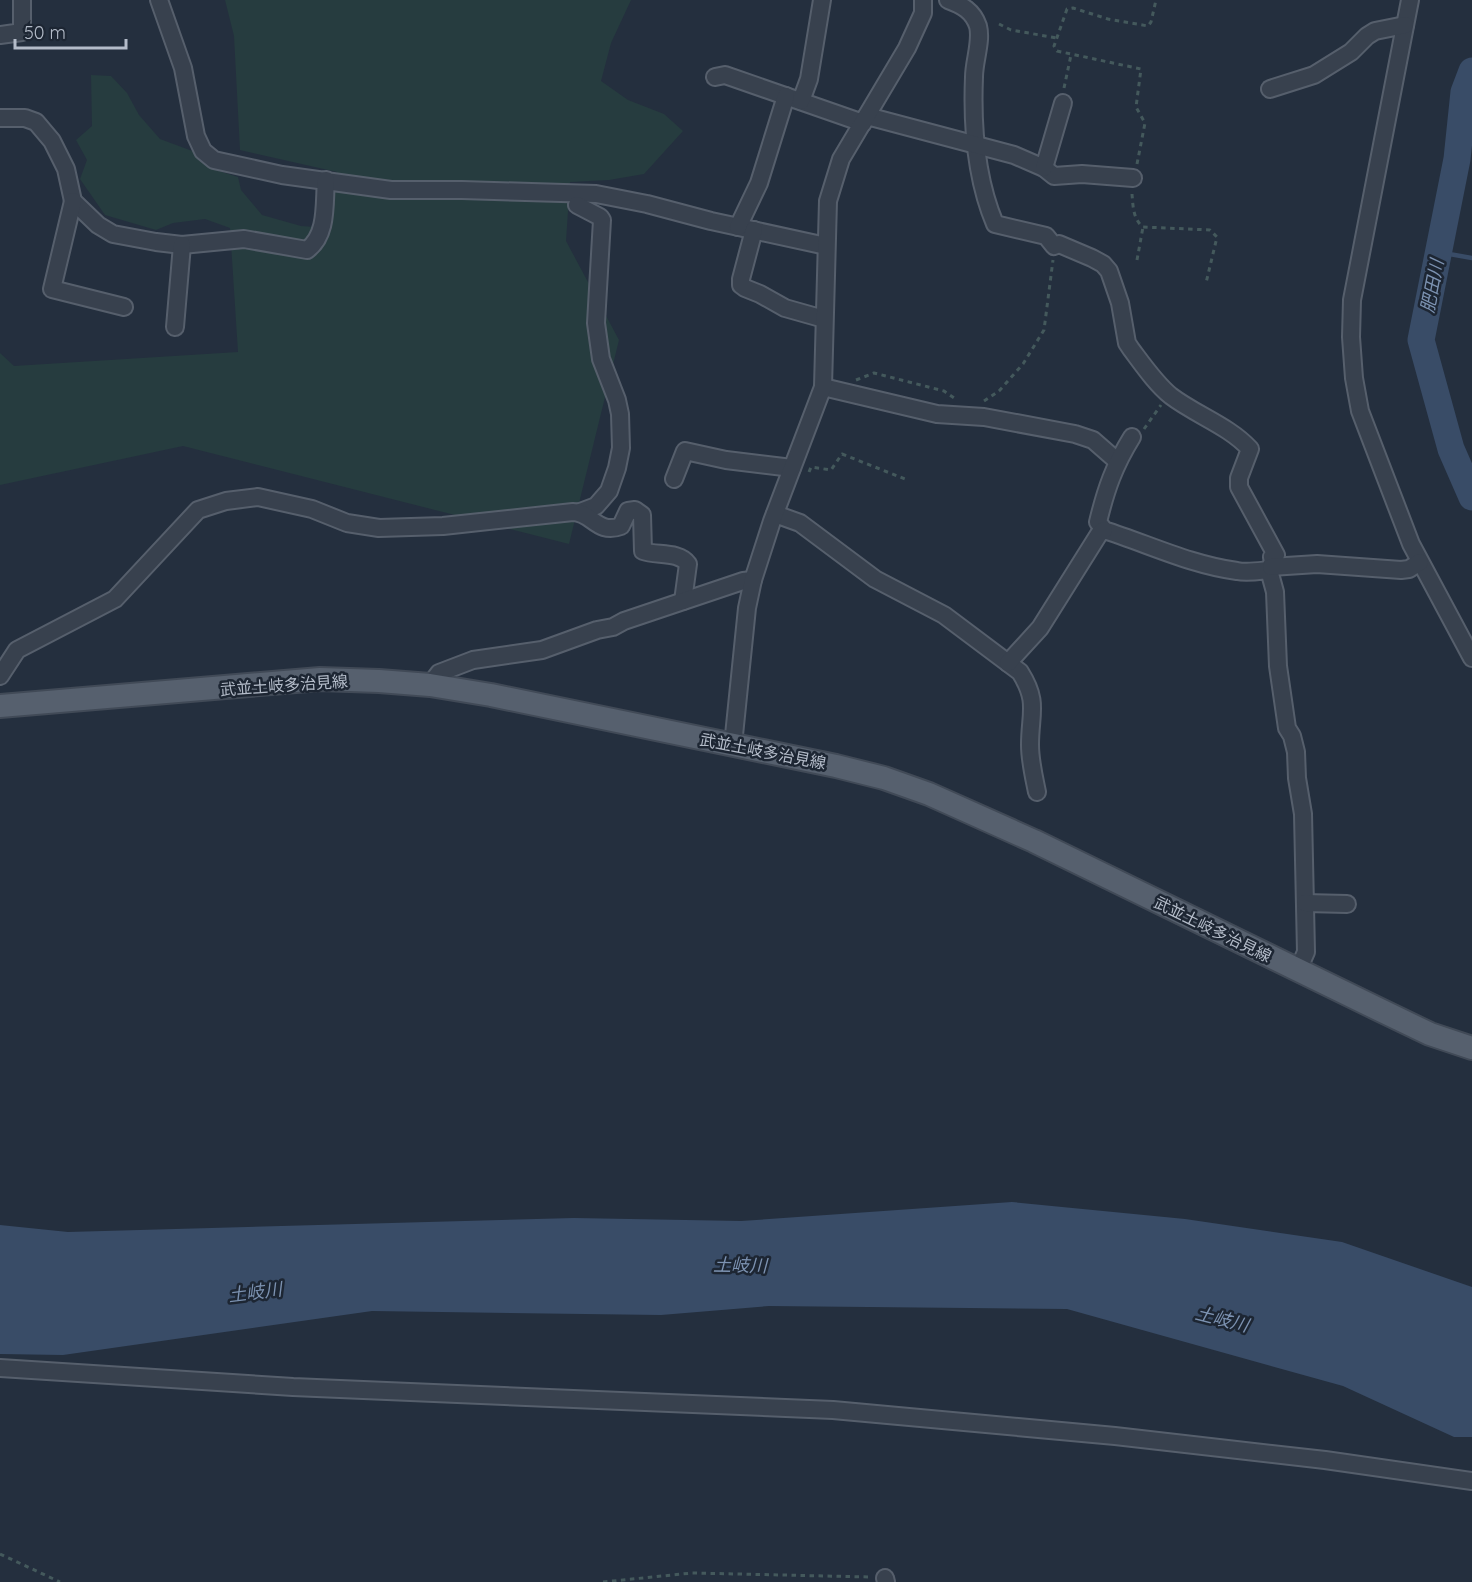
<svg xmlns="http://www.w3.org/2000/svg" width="1472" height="1582" font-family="Quicksand,'Noto Sans JP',sans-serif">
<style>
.green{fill:#263c3f}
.water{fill:#394c67}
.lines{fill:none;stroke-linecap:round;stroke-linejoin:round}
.stream{stroke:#394c67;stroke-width:4.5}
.river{stroke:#394c67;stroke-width:27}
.minor-casing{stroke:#565f6c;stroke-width:20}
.major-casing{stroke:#414a57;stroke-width:26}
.path{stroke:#44595c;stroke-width:3;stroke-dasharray:4.5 4.5;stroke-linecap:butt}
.minor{stroke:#38414e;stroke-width:16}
.major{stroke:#56606e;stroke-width:22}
.labels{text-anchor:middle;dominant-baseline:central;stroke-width:5;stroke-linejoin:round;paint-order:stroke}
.street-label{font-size:16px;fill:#b4bcc9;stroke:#1d2633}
.water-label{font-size:18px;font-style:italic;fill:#7c92b1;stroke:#1d2633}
</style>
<rect width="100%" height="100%" fill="#242f3e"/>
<!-- green -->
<path class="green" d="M225,0H631L611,43L601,81L628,100L664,114L683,131L644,174L609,180L570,182L566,241L619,340L569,544L183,446L0,485V353L14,366L238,352L230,228L205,219L173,223L156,230L105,215L80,179L87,160L76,140L92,126L91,75L111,76L127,93L139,115L160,139L195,152L208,165L219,171L238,177L241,190L262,215L301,226L327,228L337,172L240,150L234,36Z"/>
<!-- water -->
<path class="water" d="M1012,1202L1185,1219L1342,1242L1472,1287V1437H1454L1343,1386L1067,1309L769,1306L661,1315L372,1311L63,1355L0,1354V1225L68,1232L574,1218L741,1221Z"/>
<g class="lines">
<!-- stream -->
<path class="stream" d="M1438,252L1472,258"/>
<!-- river -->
<path class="river" d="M1472,71L1464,92L1457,159L1421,340L1451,449L1472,497"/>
<defs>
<g id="minor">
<path d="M159,0L183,68L196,136L203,151L214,160L282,175L391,190H462L596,194L647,204L711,221L826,246"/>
<path d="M948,0C962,5 973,11 978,26C982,41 974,61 974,77C972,125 976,179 995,224L1046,236L1054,246L1059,244L1092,258L1103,264L1109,271L1120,303L1127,343L1131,349C1143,365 1156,384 1171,396C1196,415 1229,426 1250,449L1239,478V487L1276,555L1272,557L1273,561L1269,570"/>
<path d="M1410,0L1352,300L1351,337L1354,378L1360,411L1411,544L1472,658"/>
<path d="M0,35L22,32V0"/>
<path d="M715,77L725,75L863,123"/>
<path d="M1270,89L1314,75L1351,52L1367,36L1375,31L1405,25"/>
<path d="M801,101L809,79L822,0"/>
<path d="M867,116L1014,155L1044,168L1054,176L1082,174L1133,178"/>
<path d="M0,118H25L36,122L52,141L66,169L73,201L98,225L113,234L156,242L182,245L244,239L307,250C328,235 324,203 326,180"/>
<path d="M1044,168L1063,103"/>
<path d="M73,201L52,289L124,307"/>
<path d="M577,205L600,217L602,220L596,323L601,359L617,400L620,414L621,448L617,468L609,491L596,506L580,512"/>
<path d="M738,227L759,183L786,96"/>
<path d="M754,230L741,279V285L745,288L760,294L785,308L824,319"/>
<path d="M175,327L182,245"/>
<path d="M823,387L937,414L984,417L1075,434L1093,440L1117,461"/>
<path d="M1132,437C1114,466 1106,489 1098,522L1104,530C1148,544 1191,565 1237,571C1247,573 1259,571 1269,570L1275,592L1278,666L1287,728L1292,736L1296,752L1297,778L1303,814L1306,952L1298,970"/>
<path d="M674,479L685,451L726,460L792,468"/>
<path d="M775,514L800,523L875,579L944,615L1020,672C1039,702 1030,713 1030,745C1030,761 1034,777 1037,792"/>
<path d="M1271,567L1317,564L1401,570L1409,569L1420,562"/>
<path d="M1008,663L1040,628L1099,534L1104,530"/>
<path d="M0,676L17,650L115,599L198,510L226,501L258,497L312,509L347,523L379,528L443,526L573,512C592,512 597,535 621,526L628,511L635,510L642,515L643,551C656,556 679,551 688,564L683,601"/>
<path d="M430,685L439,673L473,660L542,650L597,630L613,627L624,621L743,581L753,580"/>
<path d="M733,745L747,608L753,580L772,521L823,387L828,201L841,159L907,48L923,13V0"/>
<path d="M1305,903L1347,904"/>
<path d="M0,1368L293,1387L833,1410L1115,1436L1325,1460L1472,1481"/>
<path d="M885,1578L886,1582"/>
</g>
<path id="major" d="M0,706L320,679L379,681L430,685L491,695L836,766L884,778L929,794L1034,841L1376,1008L1430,1034L1472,1048"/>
</defs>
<!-- minor casing -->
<use href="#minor" class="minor-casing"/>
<!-- major casing -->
<use href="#major" class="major-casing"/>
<!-- path -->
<g class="path">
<path d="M999,24L1011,30L1057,38"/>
<path d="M1064,88L1071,55"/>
<path d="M1137,164L1145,123L1136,107L1141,69L1057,51L1054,46L1067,9L1073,8L1108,19L1148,26L1151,22L1156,0"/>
<path d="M1132,194C1133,206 1133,219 1143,227L1210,230L1217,237L1206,283"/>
<path d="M1137,260L1143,227"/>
<path d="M856,380L874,373L944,391L957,400"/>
<path d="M984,401L999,391L1023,364L1044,330L1053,260"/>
<path d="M1144,429L1161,405"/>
<path d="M809,472L811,467L831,470L842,454L905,479"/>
<path d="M0,1554L60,1582"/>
<path d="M603,1582L692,1573L871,1577"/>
</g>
<!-- minor -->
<use href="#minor" class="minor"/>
<!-- major -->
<use href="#major" class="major"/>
</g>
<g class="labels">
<!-- street labels -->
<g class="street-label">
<text transform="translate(284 685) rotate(-4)">武並土岐多治見線</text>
<text transform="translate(763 751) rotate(11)">武並土岐多治見線</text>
<text transform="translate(1213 929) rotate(26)">武並土岐多治見線</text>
</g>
<!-- water labels -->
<g class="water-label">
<text transform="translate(1432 286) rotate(-79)">肥田川</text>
<text transform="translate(740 1265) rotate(1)">土岐川</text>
<text transform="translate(255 1292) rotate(-7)">土岐川</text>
<text transform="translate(1222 1319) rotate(14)">土岐川</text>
</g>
</g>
<!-- scale -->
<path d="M15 39v9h111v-9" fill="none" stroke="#b4bcc9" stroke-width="3"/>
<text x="24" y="39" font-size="18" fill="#b4bcc9" stroke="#1d2633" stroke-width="4.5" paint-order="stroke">50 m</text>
</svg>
